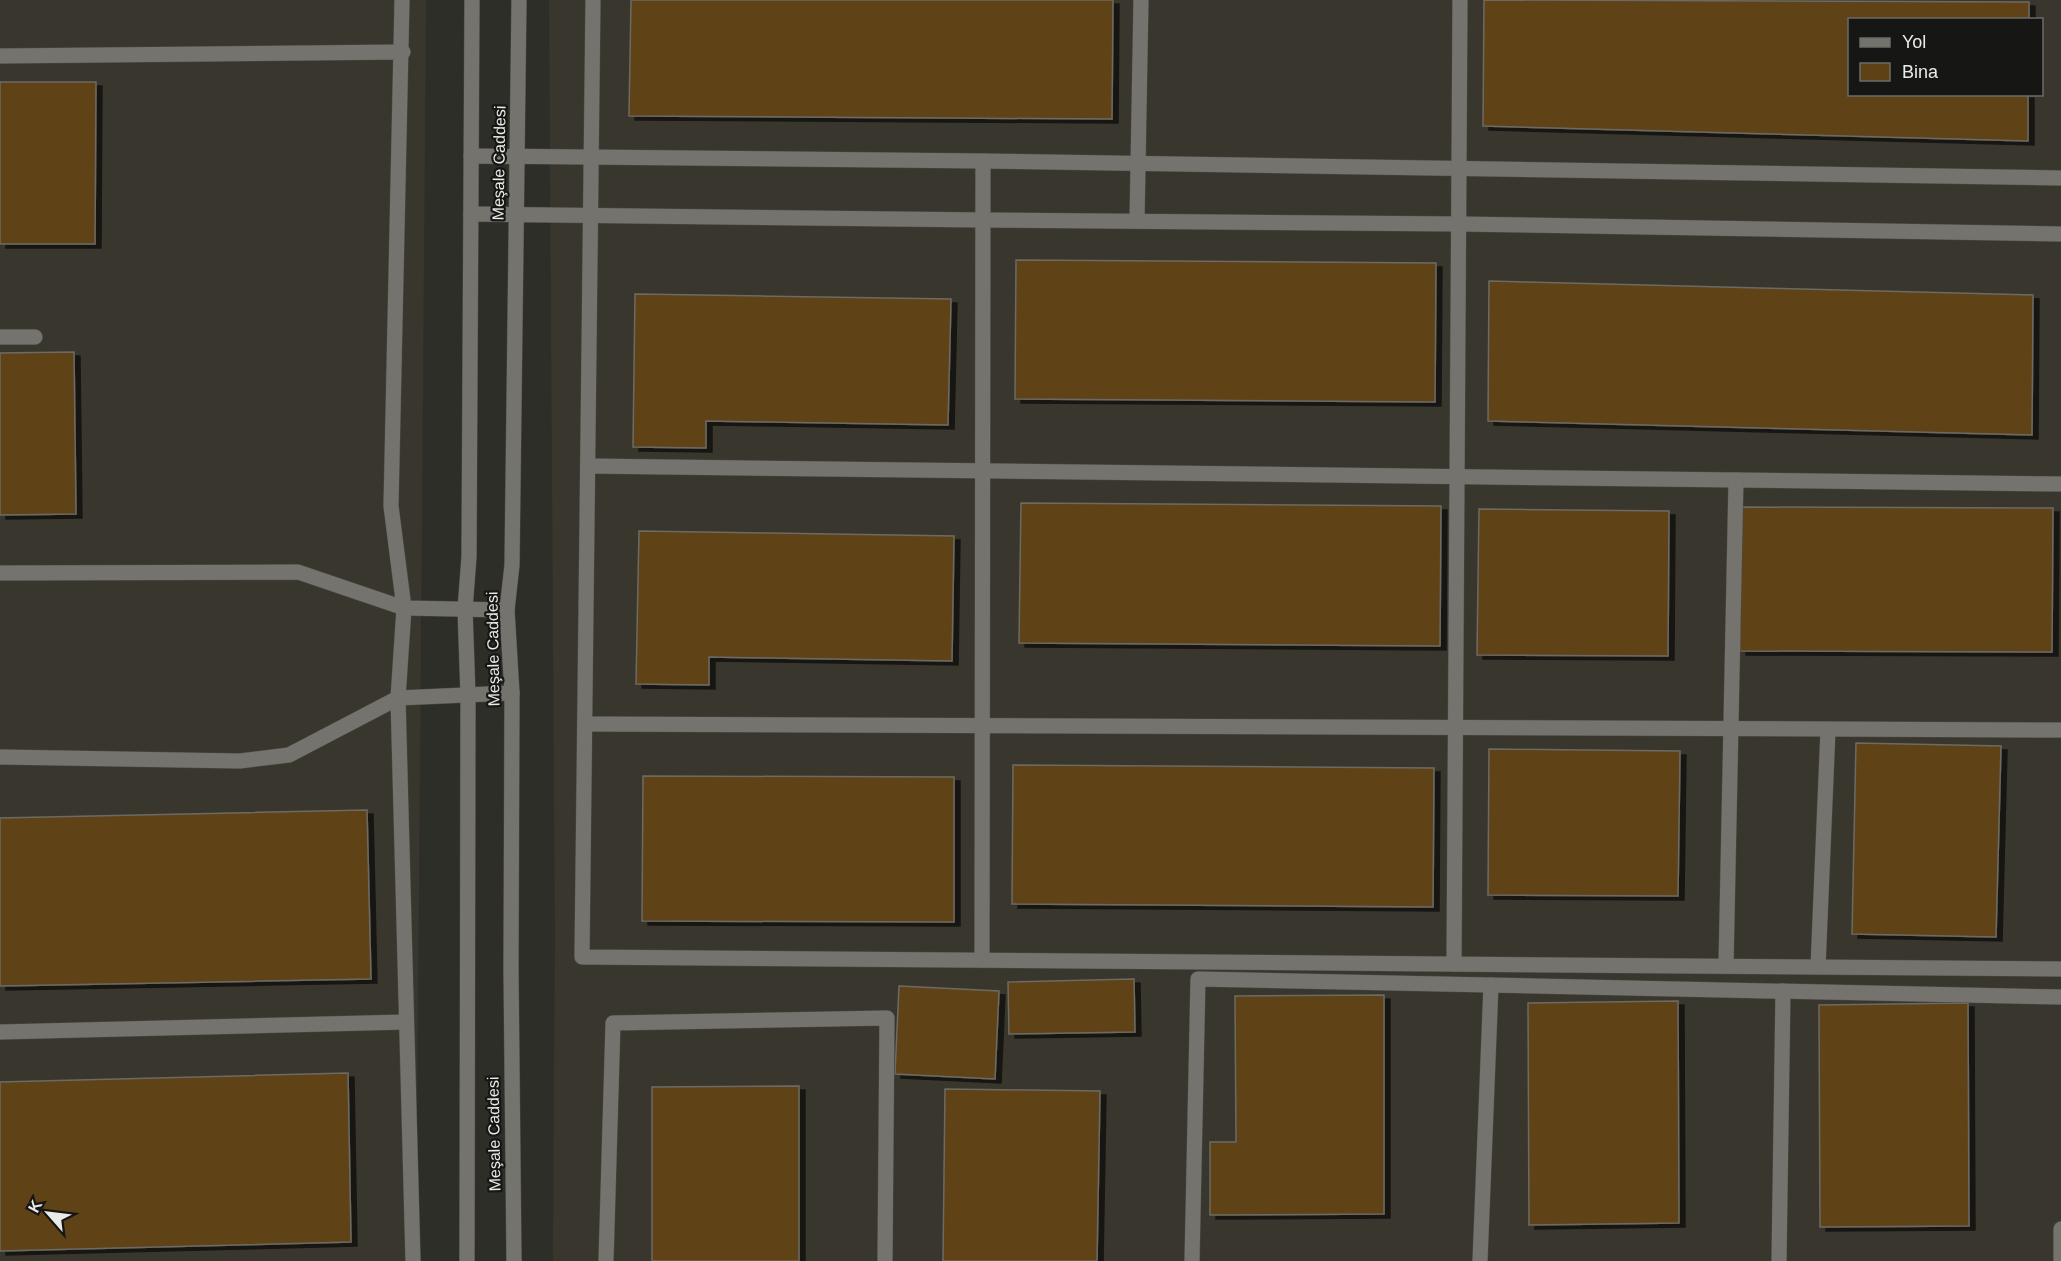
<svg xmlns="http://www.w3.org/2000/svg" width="2061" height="1261" font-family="Arial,sans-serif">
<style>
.built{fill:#39372d;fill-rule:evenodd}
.building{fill:#5e4215;stroke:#6d6a65;stroke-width:1.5;filter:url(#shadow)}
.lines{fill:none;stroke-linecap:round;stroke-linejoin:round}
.minor-casing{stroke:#4a4945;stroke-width:16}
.minor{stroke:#74736e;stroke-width:15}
.labels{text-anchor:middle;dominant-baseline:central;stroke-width:4.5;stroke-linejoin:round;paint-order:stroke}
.street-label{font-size:16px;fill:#eaeae7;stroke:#161614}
</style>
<defs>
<filter id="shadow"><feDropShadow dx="6" dy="4" stdDeviation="0" flood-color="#0009"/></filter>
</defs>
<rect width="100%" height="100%" fill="#2e2e29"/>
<!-- built -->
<g class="built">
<path d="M0,0H426L416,1261H0Z"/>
<path d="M549,0H2061V1261H553L555,934ZM1850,20H2042V94H1850Z"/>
</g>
<!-- building -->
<g class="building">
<path d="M631,0H1113L1112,119L629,116Z"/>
<path d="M1484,0L2029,2V20H1850V94H2028V141L1483,126Z"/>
<path d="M0,82H96L95,244H0Z"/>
<path d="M1016,260L1436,263L1435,402L1015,399Z"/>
<path d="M1489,281L2033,295L2032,435L1488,421Z"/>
<path d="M635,294L951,299L948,425L706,421V448L633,447Z"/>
<path d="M74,352L76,514L0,515V353Z"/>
<path d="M1021,503L1441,506L1440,646L1019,643Z"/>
<path d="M1741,507L2053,508L2052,652L1740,651Z"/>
<path d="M1479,509L1669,511L1668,656L1477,655Z"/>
<path d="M639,531L954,536L952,661L709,657V685L636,684Z"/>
<path d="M1856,743L2001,746L1996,937L1852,934Z"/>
<path d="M1489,749L1680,751L1678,896L1488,895Z"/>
<path d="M1013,765L1434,768L1433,907L1012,904Z"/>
<path d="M643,776L954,777V922L642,921Z"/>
<path d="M367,810L371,979L0,986V818Z"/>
<path d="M1134,979L1135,1032L1009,1034L1008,982Z"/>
<path d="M899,986L999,991L995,1079L895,1074Z"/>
<path d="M1384,995V1214L1210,1215V1142H1236L1235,996Z"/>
<path d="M1678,1001L1679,1223L1529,1225L1528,1003Z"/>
<path d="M1968,1003L1969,1226L1820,1227L1819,1005Z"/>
<path d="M348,1073L351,1242L0,1251V1082Z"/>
<path d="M799,1086V1261H652V1087Z"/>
<path d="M945,1089L1100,1091L1097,1261H943Z"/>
</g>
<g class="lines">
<defs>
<g id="minor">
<path d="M402,0L391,506L404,608L398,698L413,1261"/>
<path d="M593,0L582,957L2061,969"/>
<path d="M0,56L403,52"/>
<path d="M471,156L983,161L2061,178"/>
<path d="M471,214L983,220L1459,224L2061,234"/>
<path d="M1137,221L1141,0"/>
<path d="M0,337H35"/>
<path d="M588,466L2061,484"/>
<path d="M0,573L298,572L404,608L507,610"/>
<path d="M585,724L2061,730"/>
<path d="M0,757L240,761L289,755L398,698L512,693"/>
<path d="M982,960L983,161"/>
<path d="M1454,964L1460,0"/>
<path d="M1726,966L1736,480"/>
<path d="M1818,967L1828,730"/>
<path d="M0,1032L406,1022"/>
<path d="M467,1261L468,695L465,609L469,557L472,0"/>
<path d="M514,1261L511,969L512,693L507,610L512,565L519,0"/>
<path d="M606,1261L613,1023L887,1018L885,1261"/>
<path d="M1192,1261L1198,979L2061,997"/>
<path d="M1480,1261L1491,985"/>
<path d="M1779,1261L1783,991"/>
<path d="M2061,1261V1229"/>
</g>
</defs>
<!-- minor casing -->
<use href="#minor" class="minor-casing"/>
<!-- minor -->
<use href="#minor" class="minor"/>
</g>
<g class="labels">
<!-- street labels -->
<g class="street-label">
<text transform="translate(499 163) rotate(-89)">Meşale Caddesi</text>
<text transform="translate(493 649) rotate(-91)">Meşale Caddesi</text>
<text transform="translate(494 1134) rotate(-91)">Meşale Caddesi</text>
</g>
</g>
<!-- legend -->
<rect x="1848" y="18" width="195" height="78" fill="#161614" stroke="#6b6b68" stroke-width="1.5"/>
<rect x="1860" y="38" width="30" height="9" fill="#74736e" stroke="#6b6b68" stroke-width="1.5"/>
<text x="1902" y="48" font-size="18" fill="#eaeae7">Yol</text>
<rect x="1860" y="63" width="30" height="18" fill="#5e4215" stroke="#6b6b68" stroke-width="1.5"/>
<text x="1902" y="78" font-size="18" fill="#eaeae7">Bina</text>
<!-- north arrow -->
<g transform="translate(48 1213) rotate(298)" stroke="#161614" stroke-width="4.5" paint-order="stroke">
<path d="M0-4.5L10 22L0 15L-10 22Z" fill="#eaeae7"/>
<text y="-9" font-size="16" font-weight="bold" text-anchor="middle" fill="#eaeae7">K</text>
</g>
</svg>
